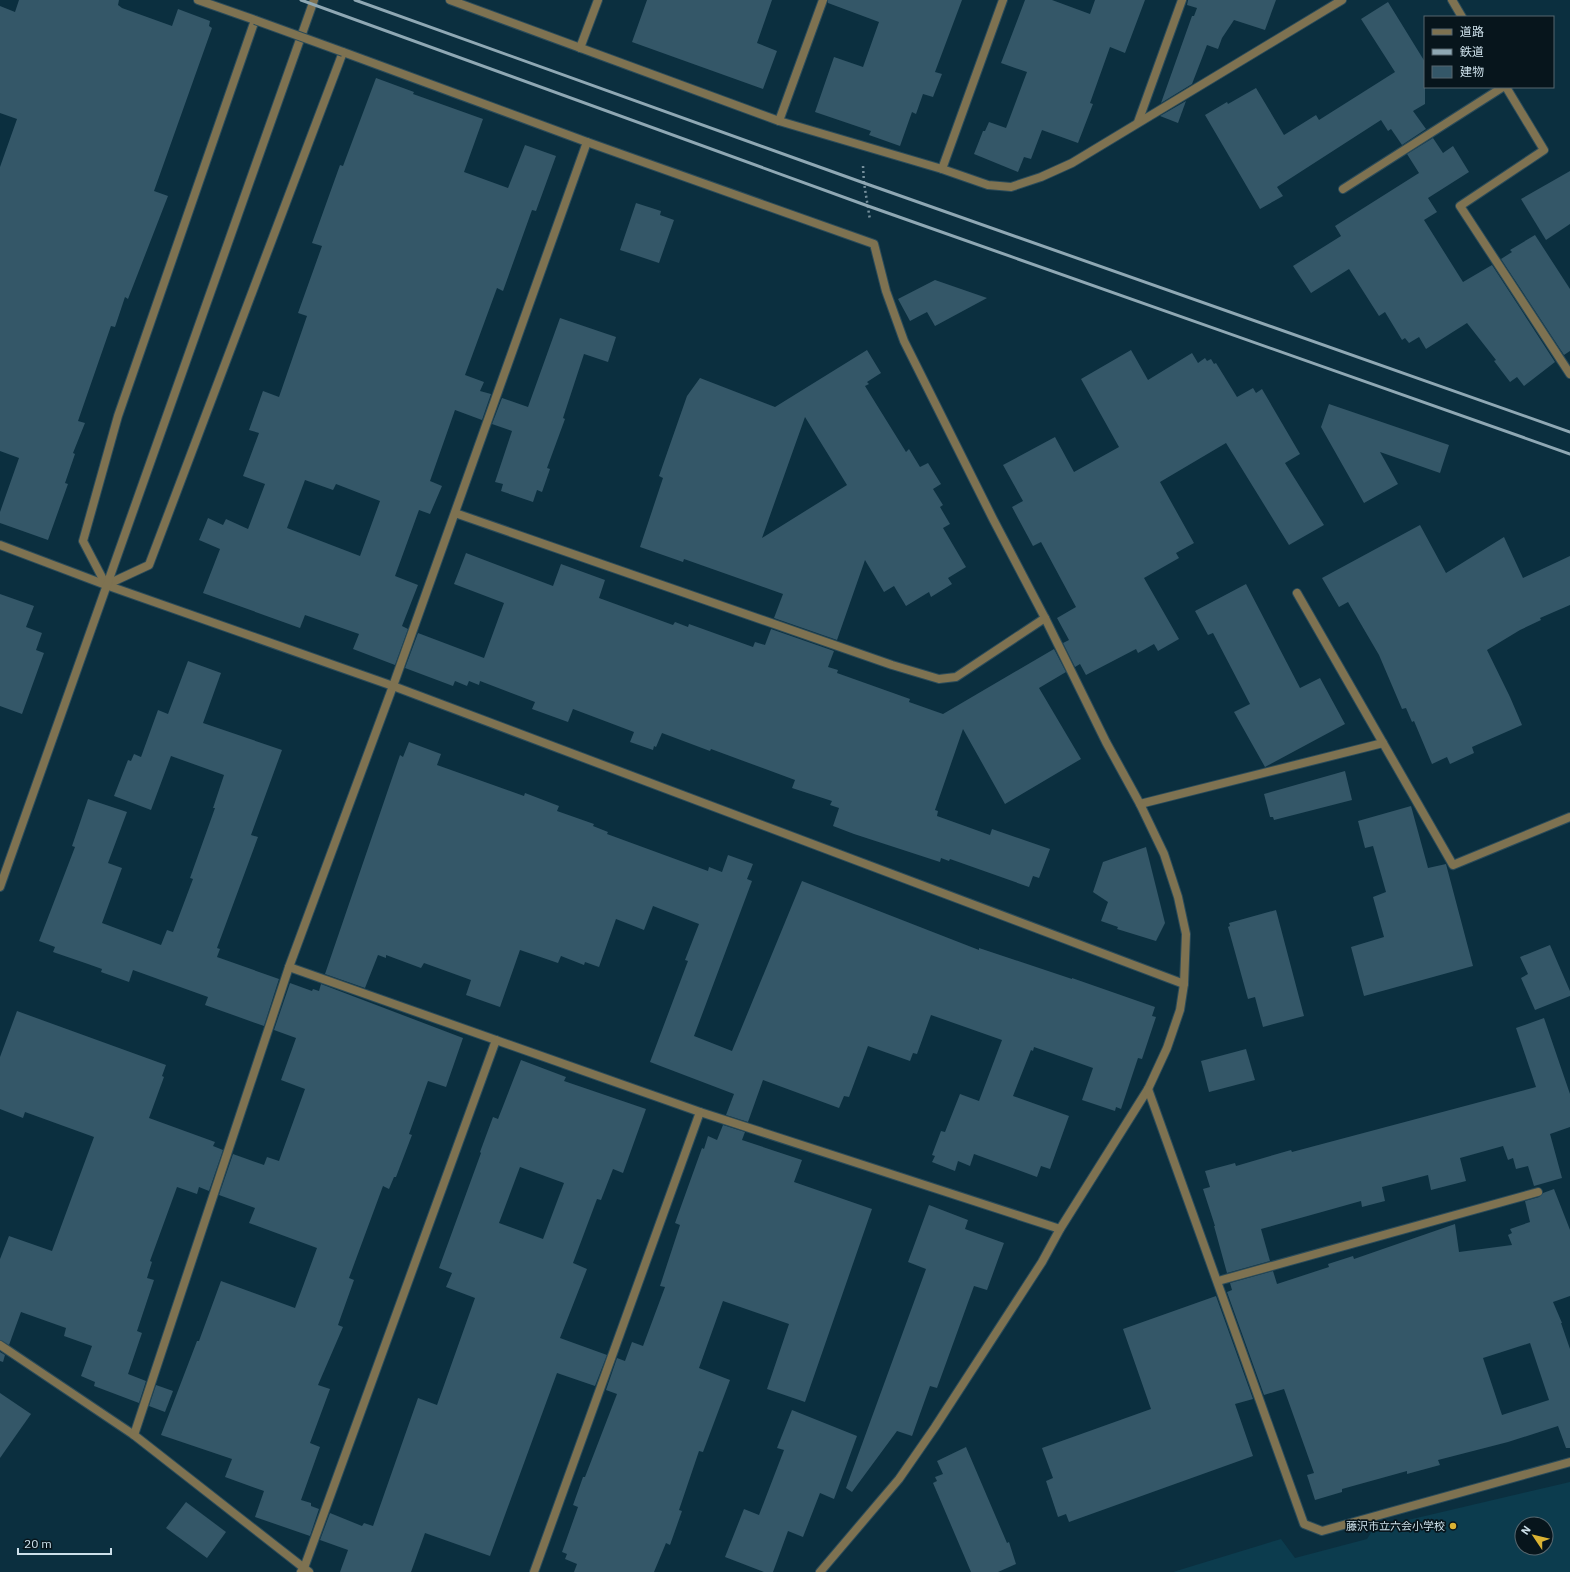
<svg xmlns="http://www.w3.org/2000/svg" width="1570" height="1572" font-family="'IBM Plex Sans','Noto Sans JP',sans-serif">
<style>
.built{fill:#0c3c4e;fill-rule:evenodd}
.building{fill:#345768;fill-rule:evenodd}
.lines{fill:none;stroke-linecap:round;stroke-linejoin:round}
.minor-casing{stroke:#2a4b5a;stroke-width:10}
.tertiary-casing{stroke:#2a4b5a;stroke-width:10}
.path{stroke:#758f9c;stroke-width:2.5;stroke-dasharray:2 3;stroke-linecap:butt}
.minor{stroke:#7e7251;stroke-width:8}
.tertiary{stroke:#7e7251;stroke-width:8}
.rail{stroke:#8fa8b4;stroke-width:3}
.minor-bridge-casing{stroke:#2a4b5a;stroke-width:10;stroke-linecap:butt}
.minor-bridge{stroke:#7e7251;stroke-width:8}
.poi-dot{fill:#dbb333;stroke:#07151c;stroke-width:1.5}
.labels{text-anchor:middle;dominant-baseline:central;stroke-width:3.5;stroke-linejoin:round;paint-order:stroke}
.poi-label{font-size:11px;fill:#cde0ea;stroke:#07151c;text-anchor:end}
</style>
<rect width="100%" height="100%" fill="#0b2f3f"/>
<!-- built -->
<path class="built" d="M1570,1482V1572H1173L1281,1539L1295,1558L1367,1539L1374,1528ZM1522,1524H1546V1548H1522Z"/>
<!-- building -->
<g class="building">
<path d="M19,0H119L118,5L122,8L172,26L178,9L210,21L209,26L212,28L154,191L168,196L128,299L125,297L115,327L111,326L78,421L85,423L73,453L75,454L65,483L68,484L48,540L0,523V512L19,458L0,451V167L17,119L0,113V6L15,12Z"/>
<path d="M647,0H772L757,43L777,51L763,89L632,42Z"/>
<path d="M828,0H962L935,72L942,74L933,97L923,94L916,114L912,112L900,146L869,135L871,131L815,112L834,57L863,67L879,22L828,3Z"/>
<path d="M1025,0H1052L1090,14L1095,0H1145L1125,53L1110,47L1090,103L1093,104L1078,143L1042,130L1031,159L1024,157L1018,172L974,154L983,131H985L989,122L1006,128L1027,72L1001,63Z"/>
<path d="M1188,0H1276L1265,30L1234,20L1222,38L1218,49L1207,45L1192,84L1161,103L1192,16H1194L1197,8L1187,5Z"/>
<path d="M1388,2L1425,62V104L1413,111L1426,129L1402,145L1391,129L1388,131L1381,120L1277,187L1283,196L1260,209L1205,115L1227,102L1228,104L1256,88L1284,135L1316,115L1319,120L1395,72L1361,19Z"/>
<path d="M376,78L414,92L413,94L483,119L464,172L508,188L525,145L556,156L536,211L532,210L503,291L497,288L465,375L484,382L480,391L491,394L482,420L455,410L430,481L442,486L430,514L419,510L395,576L418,585L402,626L408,629L395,665L353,649L359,634L305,615L300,628L203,593L220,549L199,540L208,518L223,525L226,519L248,529L265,484L243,476L259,433L249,430L263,391L279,397L307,316L298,313L322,246L312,243L340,165L343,166ZM305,480L333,490L336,484L380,501L360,556L287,528Z"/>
<path d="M1186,101L1178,123L1160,116Z"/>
<path d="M1433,138L1443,153L1453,146L1469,172L1428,198L1437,212L1424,220L1463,282L1492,265L1555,362L1524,386L1517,377L1510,382L1494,361L1496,360L1467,323L1426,349L1419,337L1409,343L1405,338L1402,340L1385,312L1379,316L1349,269L1311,293L1293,266L1341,236L1335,226L1419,173L1407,154Z"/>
<path d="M1570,171V224L1546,240L1521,199Z"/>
<path d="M636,203L661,211L660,215L674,220L659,263L620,250Z"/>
<path d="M1535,235L1570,289V351L1564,355L1501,259L1512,252L1510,250Z"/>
<path d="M935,280L987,298L935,326L927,312L910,321L898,299Z"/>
<path d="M560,318L616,337L608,362L584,354L563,418L565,419L547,468L550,469L542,492L537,490L533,502L501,491L503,484L495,482L512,431L492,424L502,398L528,407Z"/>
<path d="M867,350L881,373L867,382L869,384L865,386L906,452L909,449L920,467L928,463L941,484L933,489L943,505L940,507L950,524L943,528L966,567L948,578L952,584L931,597L929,592L906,606L894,586L884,592L865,560L837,640L774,618L783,594L684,559L683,562L640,547L663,478L659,476L687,396L700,378L775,407ZM805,417L847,485L762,538Z"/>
<path d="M1131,350L1148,380L1192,353L1198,363L1205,358L1207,361L1211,359L1214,364L1216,363L1237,397L1253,388L1256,393L1262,389L1300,454L1285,463L1324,525L1289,545L1226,443L1160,482L1194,543L1176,553L1179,558L1144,578L1179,639L1158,651L1154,644L1138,653L1136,649L1086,675L1080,664L1075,667L1063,643L1069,640L1057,618L1076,607L1041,542L1033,546L1012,507L1023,501L1003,465L1055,437L1074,472L1119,447L1081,379Z"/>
<path d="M1329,404L1449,445L1440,473L1380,452L1398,484L1364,503L1321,427Z"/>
<path d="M1420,525L1446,573L1504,537L1523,578L1570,556V605L1540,618L1541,620L1520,630L1487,650L1510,697L1522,725L1472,747L1474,753L1450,764L1447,757L1432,764L1414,721L1412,722L1406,708L1402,709L1379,655L1348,602L1339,607L1322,578Z"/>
<path d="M466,553L553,586L561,564L605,580L599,598L673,625L675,622L688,627L689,624L753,647L755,642L765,645L771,629L834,651L828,667L838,670L837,673L910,699L909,702L943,714L1054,649L1066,672L1039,688L1081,759L1005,804L963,729L935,810L938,811L937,816L990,835L992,829L1050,849L1039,878L1033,876L1029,887L950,859L949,861L941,858L940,862L854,834L833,826L839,808L830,805L832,801L792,788L795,780L711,749L710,751L662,733L656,747L654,746L653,750L630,742L634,732L573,709L568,722L532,709L535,702L480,681L479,685L469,681L467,686L455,681L453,686L405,668L418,633L484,658L504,603L454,584Z"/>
<path d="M1246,584L1300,688L1320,678L1345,724L1265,767L1234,712L1250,704L1213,633L1208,635L1195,611Z"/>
<path d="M0,594L34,606L26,627L42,633L36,650L44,653L22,714L0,706Z"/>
<path d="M188,661L221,673L203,723L282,750L251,835L258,837L217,948L220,949L217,957L279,979L264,1026L205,1005L208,997L133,970L129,982L101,972L102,969L88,964L53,952L55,947L39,941L75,847L72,846L88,799L127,812L108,863L122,868L102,923L161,945L167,930L173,932L193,879L190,878L215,808H213L224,775L171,756L151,810L114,796L128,760L131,761L134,754L141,757L158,710L168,714Z"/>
<path d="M409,742L441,754L437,765L524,796L525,793L559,806L557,811L594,824L593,826L608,832L607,834L708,871L709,867L722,872L728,855L753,864L747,879L752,881L694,1036L732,1051L802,881L979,950V948L1072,979V978L1155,1007L1152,1016L1156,1017L1142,1059L1138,1058L1121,1109L1116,1107L1115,1111L1082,1100L1093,1068L1034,1047L1033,1051L1031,1050L1013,1096L1069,1116L1050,1169L1041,1166L1037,1177L974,1154L970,1166L958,1161L955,1171L932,1162L935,1156L932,1155L941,1131L945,1132L960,1094L979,1101L1002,1040L931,1015L917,1054L913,1053L910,1061L868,1046L849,1097L844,1096L839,1108L763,1080L748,1122L726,1115L734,1094L650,1062L688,961L685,960L699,924L653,906L644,930L616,919L599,967L585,962L584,965L561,956L558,963L520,950L500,1007L466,995L471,980L424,963L421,968L386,955V958L378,955L365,988L325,974L389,787L400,755L403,757Z"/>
<path d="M1345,771L1352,800L1274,820L1273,817H1270L1264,794Z"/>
<path d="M1411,806L1428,868L1446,864L1473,966L1364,996L1351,947L1384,937L1373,897L1386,892L1373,846L1365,848L1358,821Z"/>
<path d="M1146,847L1165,923L1156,941L1117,929L1118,927L1101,921L1108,902L1093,892L1103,862Z"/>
<path d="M1276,910L1304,1016L1263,1027L1255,997L1248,999L1228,927L1230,926L1229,923Z"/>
<path d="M1550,945L1570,991V996L1535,1010L1521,978L1528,974L1520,957Z"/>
<path d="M290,983L312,991L313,989L319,991L321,984L463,1038L446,1087L428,1081L409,1134L412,1135L396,1177H394L389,1189L383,1186L349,1278L354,1280L338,1325L343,1327L318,1385L330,1389L310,1443L320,1447L301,1500L311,1503V1506L319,1509L310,1536L255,1517L264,1491L225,1477L232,1459L161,1435L197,1341H199L221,1281L295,1308L317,1248L249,1223L255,1208L219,1195L233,1154L264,1165L267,1157L279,1161L305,1089L281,1080L296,1038L274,1030Z"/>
<path d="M17,1011L166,1065L162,1076L164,1077L149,1118L215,1142L213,1146L223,1150L209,1191L199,1187L197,1194L177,1187L150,1261L152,1262L147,1278L154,1280L137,1331L142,1333L128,1374L146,1381L139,1403L94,1386L95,1382L81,1376L92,1346L64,1336L66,1328L21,1312L9,1345L0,1340V1259L9,1236L52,1251L94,1137L25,1112L23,1118L0,1109V1057Z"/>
<path d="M1544,1018L1570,1094V1127L1550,1134L1562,1178L1534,1186L1528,1166L1516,1169L1513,1158L1508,1160L1503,1146L1460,1158L1466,1181L1431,1190L1428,1175L1382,1187L1385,1201L1362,1207L1361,1201L1261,1229L1270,1261L1227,1273L1214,1226H1215L1203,1189L1210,1187L1205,1171L1235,1163L1236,1166L1291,1150L1292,1152L1536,1087L1516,1028Z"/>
<path d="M1246,1049L1255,1080L1209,1092L1201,1061Z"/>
<path d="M521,1060L566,1077L564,1081L646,1109L623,1173L613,1169L601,1200L597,1199L573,1263L587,1269L560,1338L607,1355L595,1386L557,1373L490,1556L425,1533L411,1572H340L348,1550L320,1540L330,1513L362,1526L364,1523L373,1526L418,1398L437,1405L475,1298L446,1287L452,1273L439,1268L481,1153L480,1152L493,1117L498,1119ZM520,1167L564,1183L543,1239L499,1223Z"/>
<path d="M723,1125L745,1132L742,1140L802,1160L794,1182L872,1209L805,1402L767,1389L789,1324L723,1301L699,1368L730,1380L703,1452L699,1451L679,1510L682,1511L670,1545L666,1543L654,1572H574L577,1564L565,1559L567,1554L562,1552L578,1507L573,1505L583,1477H585L617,1394L606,1390L617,1358L625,1361L632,1342L643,1346L665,1287L660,1286L680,1225L675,1223L702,1148L704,1149L708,1136L717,1140Z"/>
<path d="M1554,1189L1570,1230V1296L1553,1302L1562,1323H1561L1570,1349V1448H1566L1558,1426L1508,1442L1438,1460L1440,1465L1407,1474V1471L1342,1489V1492L1315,1500L1307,1475L1314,1473L1284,1389L1264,1395L1227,1292L1232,1290L1230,1283L1273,1271L1277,1284L1329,1267L1328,1264L1353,1256L1354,1259L1455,1224L1459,1252L1512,1245L1508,1235L1512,1233L1510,1229L1530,1222L1525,1201L1539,1197L1543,1193ZM1530,1343L1549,1400L1502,1415L1483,1358Z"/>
<path d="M929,1205L968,1220L965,1229L1004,1243L987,1290L974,1286L937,1388L930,1386L912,1436L897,1431L852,1492L846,1488L926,1269L908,1262Z"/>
<path d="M1216,1296L1253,1399L1235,1404L1253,1456L1069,1522L1066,1514L1058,1517L1046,1481L1053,1478L1042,1448L1151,1409L1123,1329Z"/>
<path d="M0,1352L5,1355L3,1362L0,1361Z"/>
<path d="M156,1385L173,1391L165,1412L149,1406Z"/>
<path d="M0,1393L31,1414L0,1458Z"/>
<path d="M792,1410L857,1436L834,1499L820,1493L803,1537L788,1531L773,1572H764L725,1557L744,1509L759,1515L784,1450L777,1448Z"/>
<path d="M966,1447L1007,1543L1009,1542L1016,1564L998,1572H971L933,1483L937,1481L935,1477L943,1474L937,1461Z"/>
<path d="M186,1502L226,1532L207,1558L166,1528Z"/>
</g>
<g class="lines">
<defs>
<g id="minor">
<path d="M198,0L255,20L118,416L83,541L106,585L149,565L343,52L587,142L874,244L886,291L904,341L993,519L1045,618L1106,742L1140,804L1164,854L1178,897L1186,934L1184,984L1180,1010L1167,1048L1148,1089L1060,1229L1042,1262L935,1427L899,1479L820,1572"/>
<path d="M450,0L779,121L942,169L988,185L1011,187L1041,177L1072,163L1342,0"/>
<path d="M1452,0L1462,17"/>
<path d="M580,48L598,0"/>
<path d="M1506,87L1544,150L1460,206L1570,374"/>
<path d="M779,121L823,0"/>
<path d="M1138,122L1182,0"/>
<path d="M942,169L1003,0"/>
<path d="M1343,189L1503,87"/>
<path d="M455,513L892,665L939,679L956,677L1045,618"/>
<path d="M1297,593L1453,865L1570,817"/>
<path d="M1140,804L1383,743"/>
<path d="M289,967L700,1112L1060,1229"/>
<path d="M1148,1089L1304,1524L1322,1531L1570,1462"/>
<path d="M1218,1281L1538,1192"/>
<path d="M0,1345L134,1435L309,1572"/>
<path d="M134,1435L289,967L393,686L587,142"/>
<path d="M301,1572L304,1568L496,1040"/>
<path d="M534,1572L700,1112"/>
</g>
<g id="tertiary">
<path d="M0,545L106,585L393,686L1184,984"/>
<path d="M0,887L314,0"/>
</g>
</defs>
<!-- minor casing -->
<use href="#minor" class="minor-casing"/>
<!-- tertiary casing -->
<use href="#tertiary" class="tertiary-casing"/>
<!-- path -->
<path class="path" d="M863,166L864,183L870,220"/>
<!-- minor -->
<use href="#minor" class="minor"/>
<!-- tertiary -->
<use href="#tertiary" class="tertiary"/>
<!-- rail -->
<g class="rail">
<path d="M301,0L868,206L1570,454"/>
<path d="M355,0L864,183L1570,432"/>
</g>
<defs>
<path id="minor-bridge" d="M255,20L343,52"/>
</defs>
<!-- minor-bridge casing -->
<use href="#minor-bridge" class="minor-bridge-casing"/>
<!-- minor-bridge -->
<use href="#minor-bridge" class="minor-bridge"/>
</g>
<!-- markers -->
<circle class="poi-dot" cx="1453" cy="1526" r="4"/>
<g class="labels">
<!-- poi labels -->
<g class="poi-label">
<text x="1445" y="1526">藤沢市立六会小学校</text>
</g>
</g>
<!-- legend -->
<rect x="1424" y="16" width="130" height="72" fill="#07151c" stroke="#56666e"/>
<rect x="1432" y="29" width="20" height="6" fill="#7e7251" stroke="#56666e"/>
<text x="1460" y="36" font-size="12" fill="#cde0ea">道路</text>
<rect x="1432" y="49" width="20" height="6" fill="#8fa8b4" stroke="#56666e"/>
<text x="1460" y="56" font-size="12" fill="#cde0ea">鉄道</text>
<rect x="1432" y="66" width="20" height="12" fill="#345768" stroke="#56666e"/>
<text x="1460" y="76" font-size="12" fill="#cde0ea">建物</text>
<!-- north arrow -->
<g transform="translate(1534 1536) rotate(305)"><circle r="19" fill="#07151c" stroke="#56666e"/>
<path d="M0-3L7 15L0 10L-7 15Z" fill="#dbb333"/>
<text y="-6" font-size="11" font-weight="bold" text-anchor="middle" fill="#cde0ea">N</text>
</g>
<!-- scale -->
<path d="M18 1548v6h93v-6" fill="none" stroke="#cde0ea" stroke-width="2"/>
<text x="24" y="1548" font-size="12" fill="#cde0ea" stroke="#07151c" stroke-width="3" paint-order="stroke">20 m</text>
</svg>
